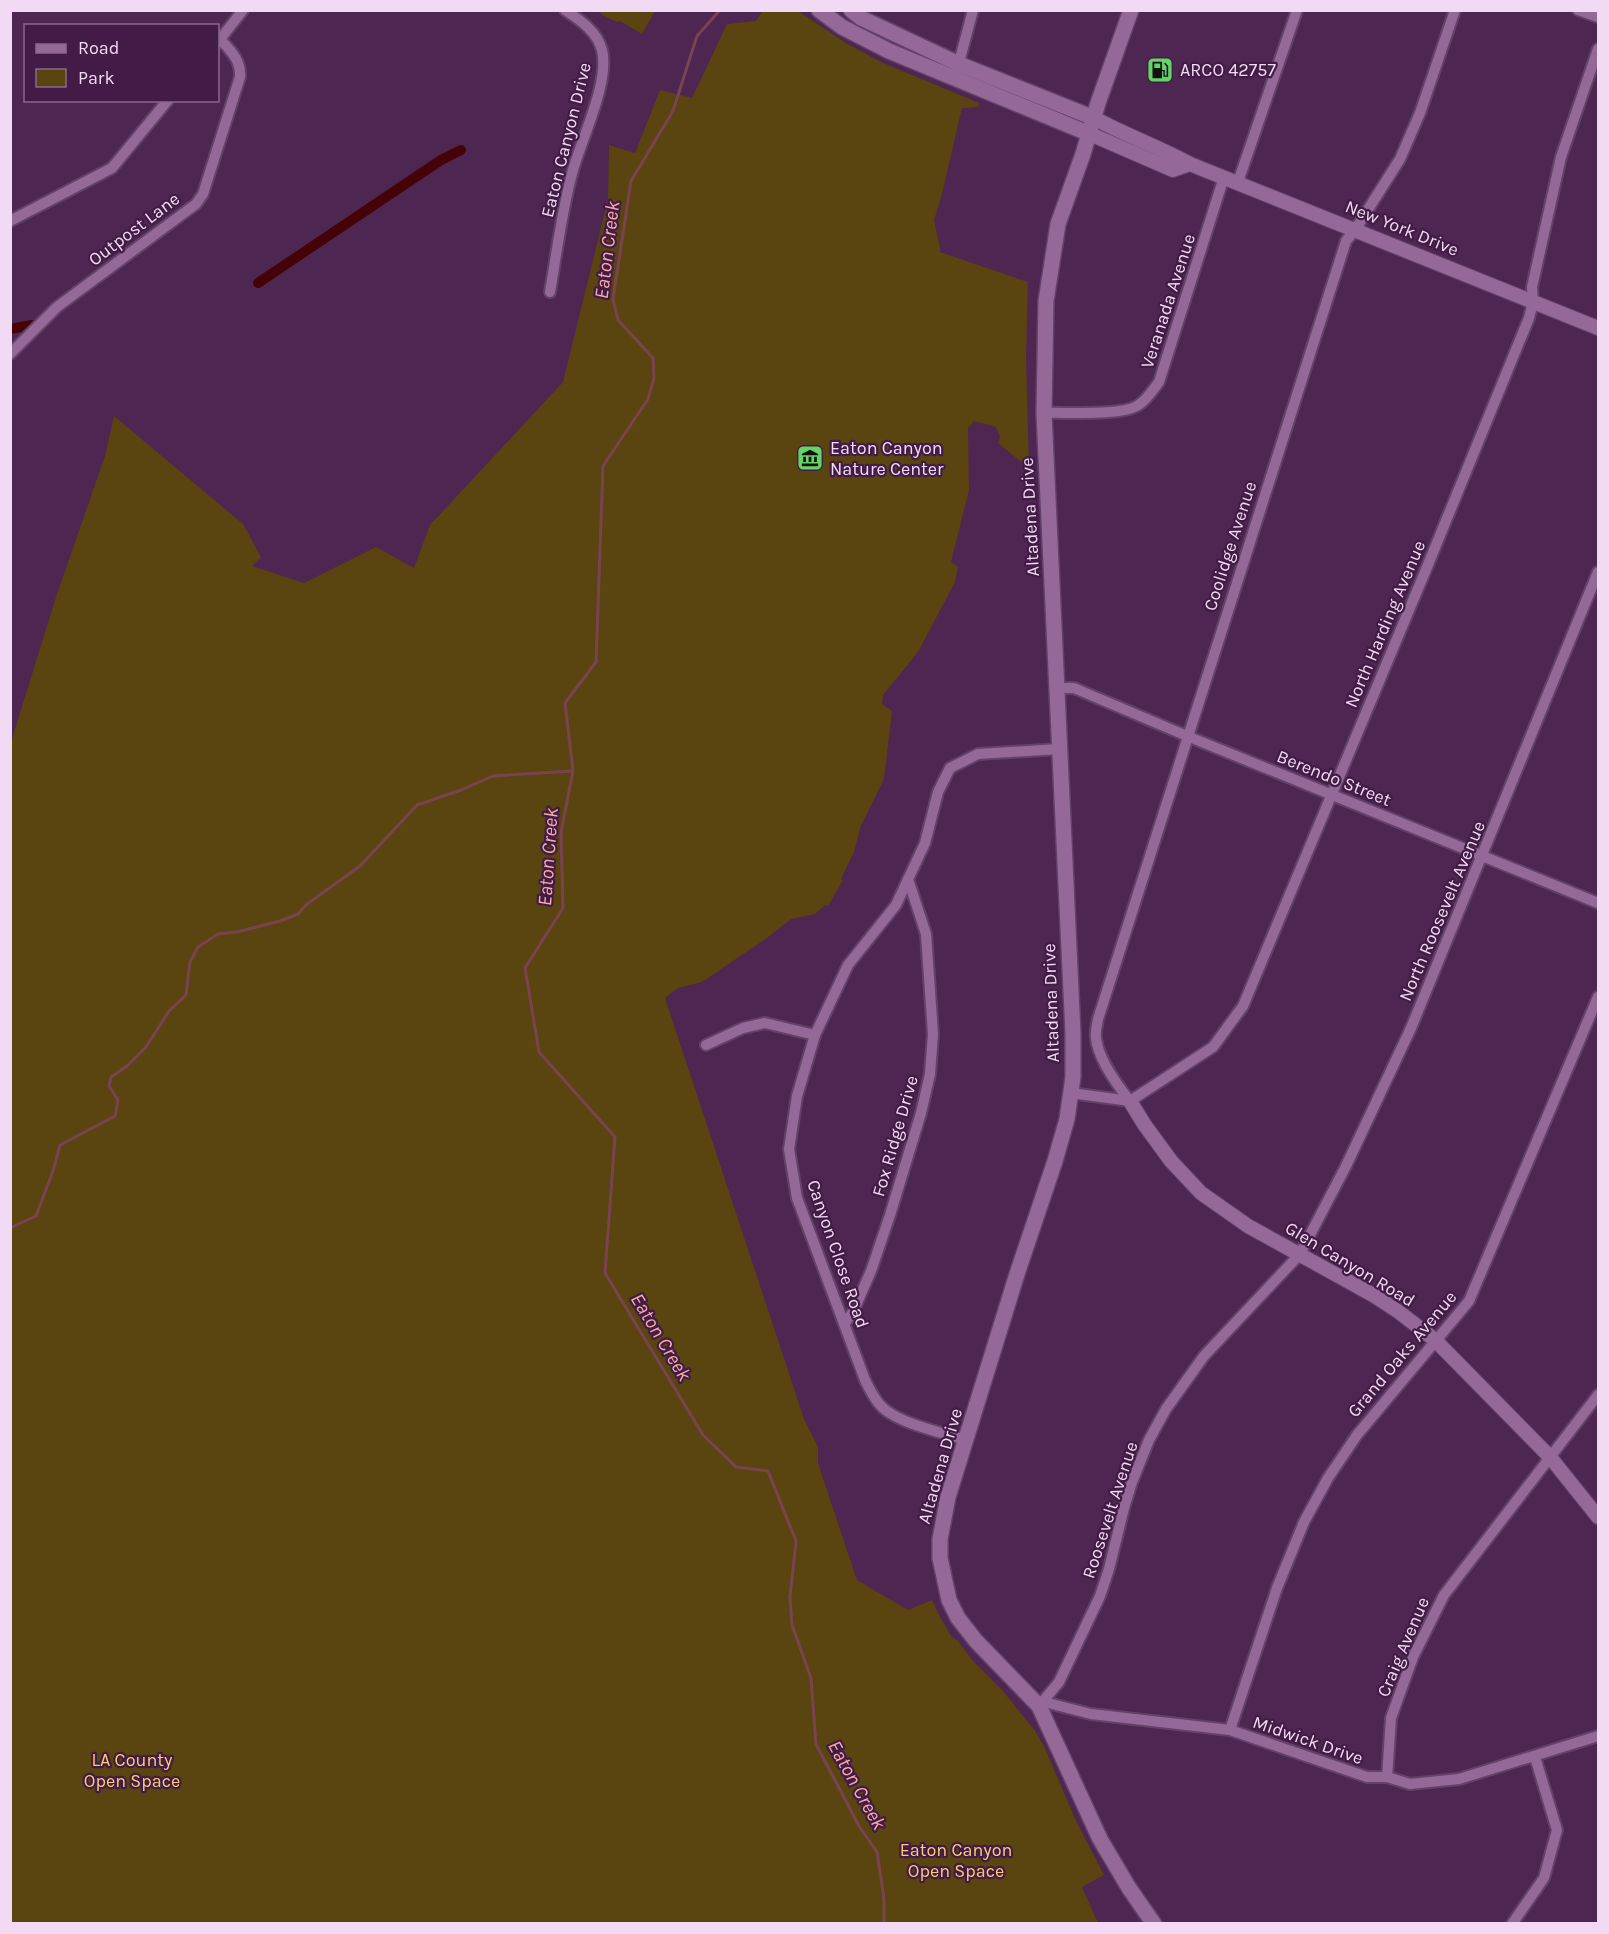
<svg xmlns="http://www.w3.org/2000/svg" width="1609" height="1934" font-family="Karla,sans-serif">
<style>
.green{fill:#5a4410}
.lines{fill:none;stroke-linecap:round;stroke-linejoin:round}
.stream{stroke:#79444f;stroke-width:3}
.canal{stroke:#450308;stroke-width:10}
.minor-casing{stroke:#644267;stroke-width:14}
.tertiary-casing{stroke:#644267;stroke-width:16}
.secondary-casing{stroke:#644267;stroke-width:18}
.minor{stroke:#946998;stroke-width:10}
.tertiary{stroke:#946998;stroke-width:14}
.secondary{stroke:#946998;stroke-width:15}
.labels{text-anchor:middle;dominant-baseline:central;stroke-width:4.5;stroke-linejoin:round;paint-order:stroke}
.poi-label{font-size:18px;fill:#f2daf4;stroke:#421c46;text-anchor:start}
.street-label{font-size:18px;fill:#f2daf4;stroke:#421c46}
.park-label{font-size:18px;fill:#f9cd71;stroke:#421c46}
.water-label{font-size:20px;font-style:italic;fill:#f7aba5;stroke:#421c46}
</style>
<rect width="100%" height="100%" fill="#4d2651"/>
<!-- green -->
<g class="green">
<path d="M763,10L798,11L846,43L881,62L979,103L978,107L962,108L941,198L934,220L940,248V252L1028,282L1026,358L1029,468L998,443L1000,437L996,427L974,421L968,428L969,490L951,562L958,567L955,582L918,652L883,695L882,704L892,711L884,779L860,828L854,852L841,879L843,880L828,906L825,905L815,914L791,919L767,938L702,982L678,988L665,998L804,1419L818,1447V1463L857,1580L908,1610L932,1600L939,1615L951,1636L958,1641L973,1661L1003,1691L1035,1731L1044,1746L1076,1821L1104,1875L1082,1887L1098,1923H11V742L56,597L105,456L114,416L243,524L261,557L252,566L304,583L376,547L414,568L430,525L563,382L608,199L609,145L635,153L660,90L692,98L727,24L756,21Z"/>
<path d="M600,11L601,10L655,11L642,34L620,21L617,22L602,15Z"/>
</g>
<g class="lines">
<!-- stream -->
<g class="stream">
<path d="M720,10L697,36L673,111L631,181L613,299L618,320L653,358L654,378L648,399L603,466L596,662L565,703L573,771L561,832L563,908L525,968L539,1052L615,1137L605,1273L703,1435L736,1467L768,1471L796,1541L790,1597L792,1625L811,1678L816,1744L859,1826L877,1852L884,1899V1924"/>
<path d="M10,1228L36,1216L53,1171L60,1145L115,1116L118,1100L109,1086L111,1077L127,1066L146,1047L169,1011L186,995L190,962L198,947L218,934L237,932L280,921L298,914L307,904L360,866L417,805L461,790L493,776L572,771"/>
</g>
<!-- canal -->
<g class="canal">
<path d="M258,283L441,160L461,150"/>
<path d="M10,329L32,325"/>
</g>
<defs>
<g id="minor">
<path d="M1578,10L1598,17"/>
<path d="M218,42L243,10"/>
<path d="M957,70L973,10"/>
<path d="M1238,182L1297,10"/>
<path d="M10,221L112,168L168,100"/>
<path d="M550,292C557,251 562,209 573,170C582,138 610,81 602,50C597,31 580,20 565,10"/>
<path d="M10,354L57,307L196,204L203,194L240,77C241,60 231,51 220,39"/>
<path d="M1044,413C1067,412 1119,416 1137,406C1147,400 1152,391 1159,382L1224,177"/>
<path d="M1057,688H1074L1187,736L1598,903"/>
<path d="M706,1045L743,1028L765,1023L815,1035"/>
<path d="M1071,1093L1130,1101L1213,1047L1243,1006L1425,572L1529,318L1533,302L1532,287L1561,157L1598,49"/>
<path d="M1130,1101C1118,1086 1098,1058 1096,1038C1095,1032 1097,1025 1098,1019L1346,241L1355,230L1400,159L1420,113L1455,10"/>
<path d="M845,1323L853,1312L871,1271L890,1215L921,1113L930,1074L933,1034L926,934L908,879"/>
<path d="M966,1440C943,1433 901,1424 883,1408C875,1401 870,1390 865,1380L797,1198L789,1149L797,1096L815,1035L848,965L896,905L925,843L938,792L950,768L978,754L1059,749"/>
<path d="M1039,1706L1059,1682L1100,1596L1109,1569L1124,1508L1132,1482L1149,1440L1166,1409L1204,1356L1300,1254L1346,1166L1411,1028L1598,572"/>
<path d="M1039,1706L1048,1703L1091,1714L1230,1730L1367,1777H1387L1410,1784L1459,1779L1598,1736"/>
<path d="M1230,1730L1277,1588L1304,1522L1328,1478L1357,1435L1469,1301L1598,997"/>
<path d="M1387,1777L1391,1718L1413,1657L1444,1595L1598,1395"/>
<path d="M1512,1924L1544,1878L1557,1830L1535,1757"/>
</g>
<g id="tertiary">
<path d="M1094,118C1125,135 1159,147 1190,164L1598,328"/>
<path d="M1090,134L1173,170L1190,164"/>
<path d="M1130,1101L1144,1124L1171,1161L1201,1193L1248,1226L1373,1295L1399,1312L1435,1340L1550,1457L1598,1517"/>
</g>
<g id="secondary">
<path d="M819,10L842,27L889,51L1090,134"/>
<path d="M851,10L861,18L959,64L1094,118"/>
<path d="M1131,10L1098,103L1083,154L1058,224L1046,301L1044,413L1073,1034V1077L1067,1119L1055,1161L1017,1274L948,1497L940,1539V1558L949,1600L958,1618L976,1641L1039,1706L1100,1839L1129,1888L1154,1924"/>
</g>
</defs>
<!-- minor casing -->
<use href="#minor" class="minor-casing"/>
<!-- tertiary casing -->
<use href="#tertiary" class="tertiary-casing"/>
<!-- secondary casing -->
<use href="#secondary" class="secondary-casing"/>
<!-- minor -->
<use href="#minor" class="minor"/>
<!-- tertiary -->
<use href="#tertiary" class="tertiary"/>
<!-- secondary -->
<use href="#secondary" class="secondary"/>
</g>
<!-- icons -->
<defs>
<symbol id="fuel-square" viewBox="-11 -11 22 22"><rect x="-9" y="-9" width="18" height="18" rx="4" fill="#65d467" stroke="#421c46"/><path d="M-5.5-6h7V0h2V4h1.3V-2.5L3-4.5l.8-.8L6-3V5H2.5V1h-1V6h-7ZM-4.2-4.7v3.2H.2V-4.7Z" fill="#111"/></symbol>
<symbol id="museum-square" viewBox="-11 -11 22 22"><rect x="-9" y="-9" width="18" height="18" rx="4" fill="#65d467" stroke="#421c46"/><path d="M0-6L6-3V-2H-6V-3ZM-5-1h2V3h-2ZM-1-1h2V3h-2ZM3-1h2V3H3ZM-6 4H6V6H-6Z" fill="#111"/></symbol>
</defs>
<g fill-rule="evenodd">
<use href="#fuel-square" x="1145" y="55" width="30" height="30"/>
<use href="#museum-square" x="795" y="443" width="30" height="30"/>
</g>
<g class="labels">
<!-- poi labels -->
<g class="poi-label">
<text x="1180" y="70">ARCO 42757</text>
<text x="830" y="448">Eaton Canyon<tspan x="830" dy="21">Nature Center</tspan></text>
</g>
<!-- street labels -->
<g class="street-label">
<text transform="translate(566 140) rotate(-76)">Eaton Canyon Drive</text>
<text transform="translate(1402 228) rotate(22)">New York Drive</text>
<text transform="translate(134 229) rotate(-37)">Outpost Lane</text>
<text transform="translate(1168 301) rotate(-72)">Veranada Avenue</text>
<text transform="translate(1030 517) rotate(-93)">Altadena Drive</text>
<text transform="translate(1230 546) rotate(-72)">Coolidge Avenue</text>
<text transform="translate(1385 624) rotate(-67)">North Harding Avenue</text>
<text transform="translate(1334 778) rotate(22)">Berendo Street</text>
<text transform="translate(1442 911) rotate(-67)">North Roosevelt Avenue</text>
<text transform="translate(1051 1003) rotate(-92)">Altadena Drive</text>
<text transform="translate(895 1136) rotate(-74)">Fox Ridge Drive</text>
<text transform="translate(838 1254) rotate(71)">Canyon Close Road</text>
<text transform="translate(1350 1264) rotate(31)">Glen Canyon Road</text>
<text transform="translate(1402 1354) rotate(-50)">Grand Oaks Avenue</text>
<text transform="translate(940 1466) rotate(-74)">Altadena Drive</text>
<text transform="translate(1110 1510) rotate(-72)">Roosevelt Avenue</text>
<text transform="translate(1403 1647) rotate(-67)">Craig Avenue</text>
<text transform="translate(1308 1740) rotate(19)">Midwick Drive</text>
</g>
<!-- park labels -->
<g class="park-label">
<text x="132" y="1760">LA County<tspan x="132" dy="21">Open Space</tspan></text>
<text x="956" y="1850">Eaton Canyon<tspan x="956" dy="21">Open Space</tspan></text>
</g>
<!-- water labels -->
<g class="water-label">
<text transform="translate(607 250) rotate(-83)">Eaton Creek</text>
<text transform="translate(548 857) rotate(-86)">Eaton Creek</text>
<text transform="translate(661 1337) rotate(59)">Eaton Creek</text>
<text transform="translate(857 1785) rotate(61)">Eaton Creek</text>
</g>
</g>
<!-- border -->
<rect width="1609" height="1934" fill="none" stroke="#f2daf4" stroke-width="24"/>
<!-- legend -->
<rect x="24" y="24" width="195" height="78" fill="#421c46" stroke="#88688c" stroke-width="1.5"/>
<rect x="36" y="44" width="30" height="9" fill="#946998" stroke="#88688c" stroke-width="1.5"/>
<text x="78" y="54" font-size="18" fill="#f2daf4">Road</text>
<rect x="36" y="69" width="30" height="18" fill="#5a4410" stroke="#88688c" stroke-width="1.5"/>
<text x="78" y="84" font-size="18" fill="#f2daf4">Park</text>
</svg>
